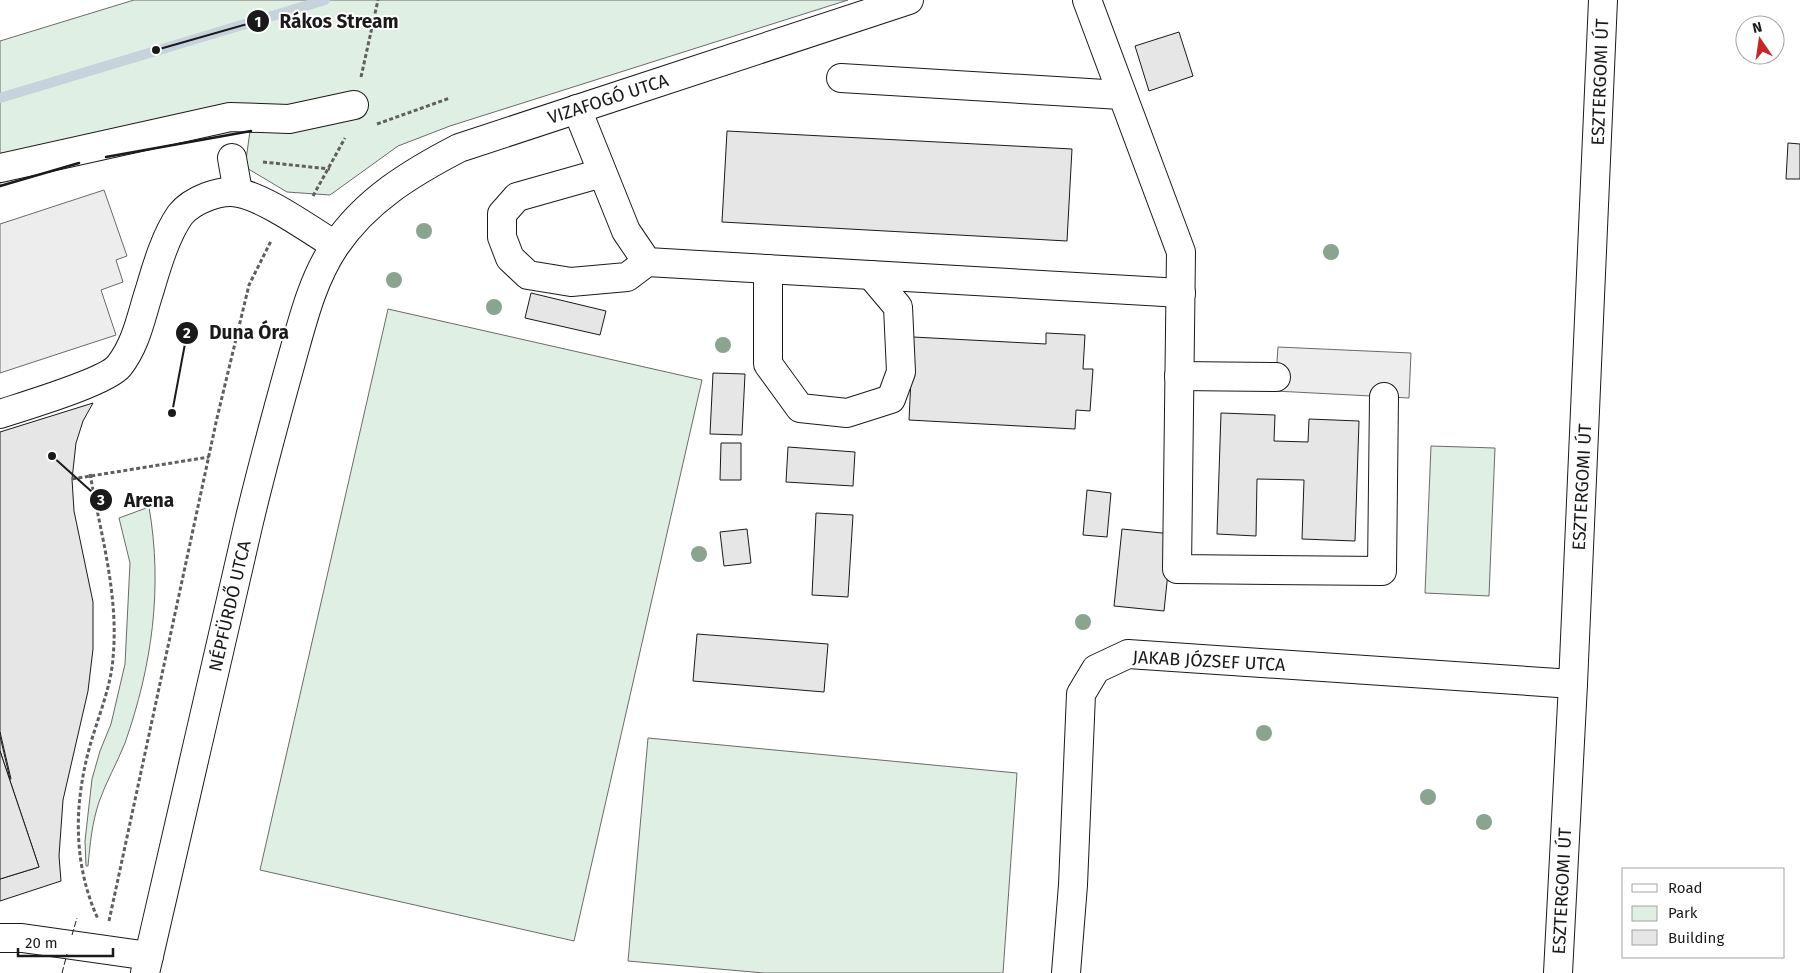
<svg xmlns="http://www.w3.org/2000/svg" width="1800" height="973" font-family="'Fira Sans',sans-serif">
<style>
.green{fill:#e0efe3;stroke:#6a6a6a}
.parking{fill:#ededed;stroke:#6a6a6a}
.lines{fill:none;stroke-linecap:round;stroke-linejoin:round}
.stream{stroke:#c6d2dc;stroke-width:10}
.building{fill:#e6e6e6;stroke:#1a1a1a}
.minor-casing{stroke:#1a1a1a;stroke-width:30}
.path{stroke:#5f5f5f;stroke-width:3;stroke-dasharray:4 2.5;stroke-linecap:butt}
.minor{stroke:#fff;stroke-width:28}
.fence{stroke:#1a1a1a;stroke-width:1;stroke-dasharray:6 2.5;stroke-linecap:butt}
.wall{stroke:#1a1a1a;stroke-width:2.5}
.tree{fill:#8aa48f}
.labels{text-anchor:middle;dominant-baseline:central;stroke-width:4;stroke-linejoin:round;paint-order:stroke}
.street-label{font-size:18px;fill:#1a1a1a;stroke:#fff}
.leader{fill:none;stroke:#1a1a1a;stroke-width:2}
.callout-dot{fill:#1a1a1a;stroke:#fff;stroke-width:2}
.mark-label{font-size:15px;text-anchor:middle;font-weight:bold;fill:#fff}
.callout-label{font-size:19px;text-anchor:middle;font-weight:bold;fill:#1a1a1a;stroke:#fff;stroke-width:4;stroke-linejoin:round;paint-order:stroke}
</style>
<rect width="100%" height="100%" fill="#fff"/>
<!-- green -->
<g class="green">
<path d="M134,0H848L450,126L398,146L330,195L287,192L245,167L250,131L87,161L0,186V41Z"/>
<path d="M388,309L702,380L574,941L260,870Z"/>
<path d="M1431,446L1495,448L1489,596L1425,593Z"/>
<path d="M149,507C163,588 152,666 125,743C117,763 106,782 99,802C92,823 90,844 88,866H86L85,841L92,779L100,751L111,724L125,664L130,563L119,518Z"/>
<path d="M648,738L1017,773L1003,973H764L628,961Z"/>
</g>
<!-- parking -->
<g class="parking">
<path d="M104,190L127,256L116,260L123,282L101,290L116,335L0,373V224Z"/>
<path d="M1278,347L1411,353L1409,398L1275,391Z"/>
</g>
<g class="lines">
<!-- stream -->
<path class="stream" d="M0,98L325,0"/>
</g>
<!-- building -->
<g class="building">
<path d="M1179,32L1193,76L1149,91L1135,46Z"/>
<path d="M727,131L1072,149L1067,241L722,222Z"/>
<path d="M1788,143L1800,144V179H1786Z"/>
<path d="M531,293L606,311L600,335L525,318Z"/>
<path d="M1046,333L1085,335L1083,369H1093L1090,411L1076,410L1075,429L909,420L913,337L1046,344Z"/>
<path d="M713,373L745,374L742,435L710,434Z"/>
<path d="M93,403L83,421L76,443L72,479L74,511L93,602V649L88,691L63,800L59,856L61,881L0,901V879L39,867L0,751V432Z"/>
<path d="M1221,413L1275,415L1274,441L1308,442L1309,419L1359,421L1355,541L1302,539L1304,480L1257,479L1256,536L1217,534Z"/>
<path d="M721,443H741V480H720Z"/>
<path d="M788,447L855,452L853,486L786,482Z"/>
<path d="M1087,490L1111,493L1107,537L1083,535Z"/>
<path d="M816,513L853,515L848,597L812,595Z"/>
<path d="M747,529L751,563L724,566L720,532Z"/>
<path d="M1122,529L1172,534L1164,611L1114,606Z"/>
<path d="M697,634L828,644L824,692L693,681Z"/>
<path d="M0,732L11,779H10L0,736Z"/>
<path d="M0,751L39,867L0,879Z"/>
</g>
<g class="lines">
<defs>
<g id="minor">
<path d="M1087,0L1181,252L1177,569L1382,571L1384,397"/>
<path d="M841,78L1121,95"/>
<path d="M577,109L626,231L647,262L1181,293"/>
<path d="M232,158L238,192"/>
<path d="M0,168L230,117L289,119L354,105"/>
<path d="M602,173L517,197L502,214V237L510,258L528,275L571,282L627,277L647,262"/>
<path d="M768,269V364L800,408L847,413L891,399L901,372L898,307L871,275"/>
<path d="M1179,376L1276,377"/>
<path d="M0,414C24,406 106,382 119,366C137,343 141,316 150,289C157,265 166,235 180,215C192,200 220,189 239,193C266,198 310,230 335,245"/>
<path d="M0,938H22L149,956"/>
<path d="M145,973C179,824 214,675 248,526C261,471 276,416 291,362C302,323 312,280 335,246C366,200 411,173 459,148L909,0"/>
<path d="M1066,973L1073,885L1081,694L1096,669L1128,654L1573,684"/>
<path d="M1558,973L1573,684L1603,0"/>
</g>
</defs>
<!-- minor casing -->
<use href="#minor" class="minor-casing"/>
<!-- path -->
<g class="path">
<path d="M361,77L378,0"/>
<path d="M377,124L450,98"/>
<path d="M263,162L330,169"/>
<path d="M313,196L345,138"/>
<path d="M90,474C101,535 119,596 113,658C111,686 99,715 91,742C74,801 72,862 98,919"/>
<path d="M72,479L209,457"/>
<path d="M109,921L217,418L249,285L271,241"/>
</g>
<!-- minor -->
<use href="#minor" class="minor"/>
<!-- fence -->
<g class="fence">
<path d="M72,935L77,918"/>
<path d="M62,973L67,954"/>
</g>
<!-- wall -->
<g class="wall">
<path d="M106,157L251,131"/>
<path d="M0,186L79,163"/>
</g>
</g>
<!-- trees -->
<g class="tree">
<circle cx="424" cy="231" r="8"/>
<circle cx="1331" cy="252" r="8"/>
<circle cx="394" cy="280" r="8"/>
<circle cx="494" cy="307" r="8"/>
<circle cx="723" cy="345" r="8"/>
<circle cx="699" cy="554" r="8"/>
<circle cx="1083" cy="622" r="8"/>
<circle cx="1264" cy="733" r="8"/>
<circle cx="1428" cy="797" r="8"/>
<circle cx="1484" cy="822" r="8"/>
</g>
<g class="labels">
<!-- street labels -->
<g class="street-label">
<text transform="translate(1600 82) rotate(-88)">ESZTERGOMI ÚT</text>
<text transform="translate(608 99) rotate(-18)">VIZAFOGÓ UTCA</text>
<text transform="translate(1582 487) rotate(-87)">ESZTERGOMI ÚT</text>
<text transform="translate(230 606) rotate(-77)">NÉPFÜRDŐ UTCA</text>
<text transform="translate(1209 661) rotate(3)">JAKAB JÓZSEF UTCA</text>
<text transform="translate(1562 891) rotate(-87)">ESZTERGOMI ÚT</text>
</g>
</g>
<!-- callouts -->
<path class="leader" d="M156 50L258 21M172 413L187 333M52 456L101 500"/>
<g class="callout-dot">
<circle cx="156" cy="50" r="5"/>
<circle cx="172" cy="413" r="5"/>
<circle cx="52" cy="456" r="5"/>
<circle cx="258" cy="21" r="12"/>
<circle cx="187" cy="333" r="12"/>
<circle cx="101" cy="500" r="12"/>
</g>
<g class="mark-label">
<text x="258" y="27">1</text>
<text x="187" y="338">2</text>
<text x="101" y="505">3</text>
</g>
<g class="callout-label">
<text x="339" y="28">Rákos Stream</text>
<text x="249" y="339">Duna Óra</text>
<text x="149" y="507">Arena</text>
</g>
<!-- legend -->
<rect x="1622" y="868" width="162" height="90" fill="#ffffff" stroke="#a3a3a3"/>
<rect x="1632" y="884" width="25" height="8" fill="#ffffff" stroke="#a3a3a3"/>
<text x="1668" y="893" font-size="15" fill="#1a1a1a">Road</text>
<rect x="1632" y="906" width="25" height="15" fill="#e0efe3" stroke="#a3a3a3"/>
<text x="1668" y="918" font-size="15" fill="#1a1a1a">Park</text>
<rect x="1632" y="930" width="25" height="15" fill="#e6e6e6" stroke="#a3a3a3"/>
<text x="1668" y="943" font-size="15" fill="#1a1a1a">Building</text>
<!-- north arrow -->
<g transform="translate(1760 40) rotate(347)"><circle r="24" fill="#ffffff" stroke="#a3a3a3"/>
<path d="M0-4L9 19L0 12L-9 19Z" fill="#c62828"/>
<text y="-8" font-size="14" font-weight="bold" text-anchor="middle" fill="#1a1a1a">N</text>
</g>
<!-- scale -->
<path d="M18 948v8h95v-8" fill="none" stroke="#1a1a1a" stroke-width="2.5"/>
<text x="25" y="948" font-size="15" fill="#1a1a1a" stroke="#ffffff" stroke-width="4" paint-order="stroke">20 m</text>
</svg>
